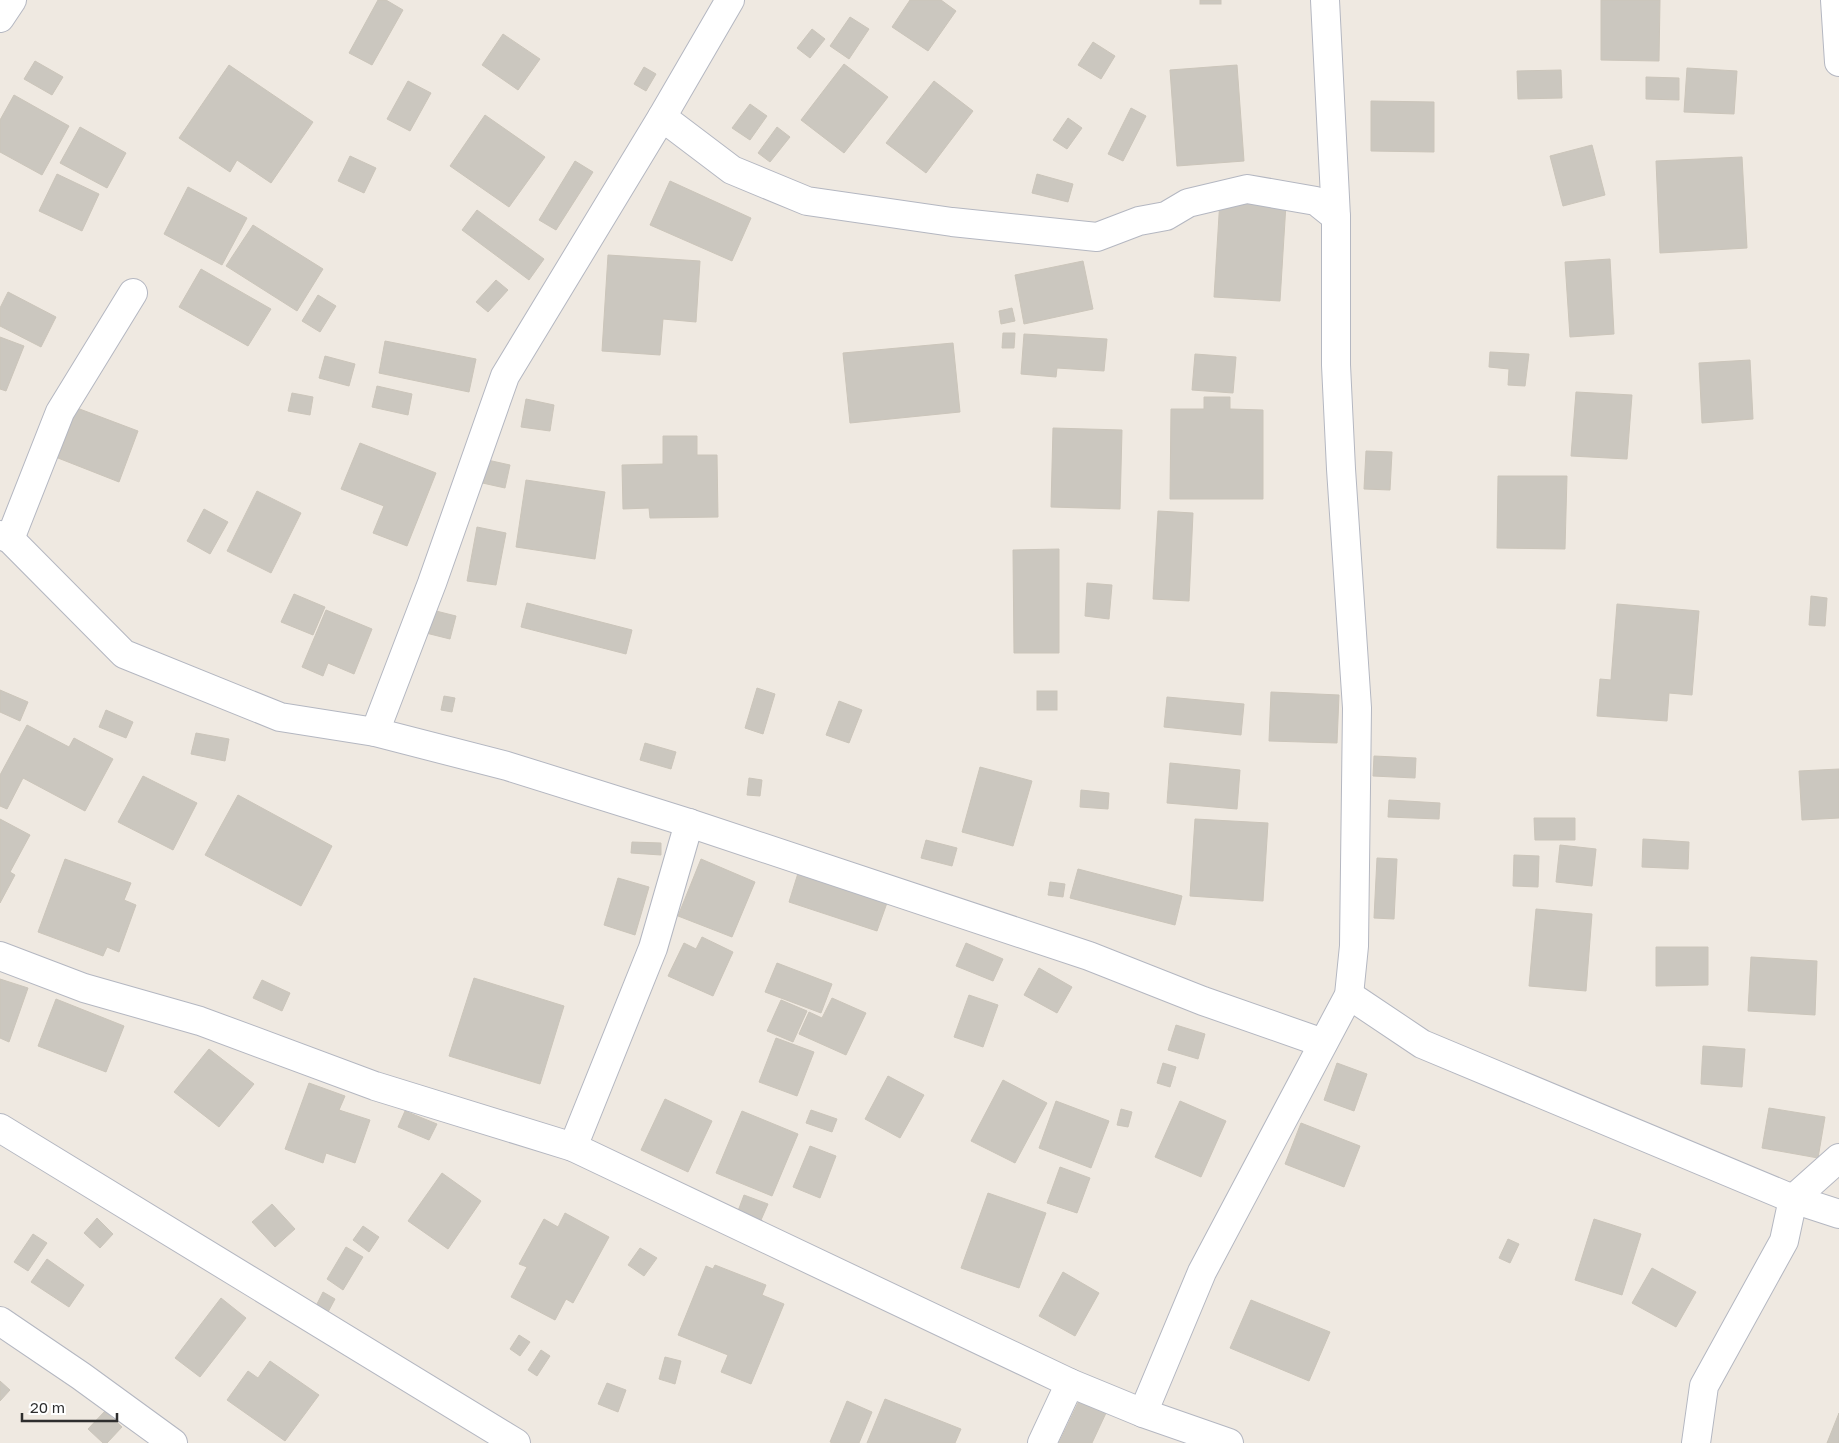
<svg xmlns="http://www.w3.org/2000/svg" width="1839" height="1443" font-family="'Golos Text',sans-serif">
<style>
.building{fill:#cbc7bf;stroke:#cbc5ba}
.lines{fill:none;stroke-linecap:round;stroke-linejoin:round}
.minor-casing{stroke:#b4b7c1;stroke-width:30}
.minor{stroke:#fff;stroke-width:28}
</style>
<rect width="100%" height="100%" fill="#efe9e1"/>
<!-- building -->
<g class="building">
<path d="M378,0H386L403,10L372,65L349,53Z"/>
<path d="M910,0H941L956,11L928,51L892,27Z"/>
<rect x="1200" y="0" width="21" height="4"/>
<path d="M1601,0H1660L1659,61L1601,60Z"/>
<path d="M850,17L869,29L849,59L830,46Z"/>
<path d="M812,29L825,39L810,58L797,48Z"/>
<path d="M503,34L540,59L518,90L482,65Z"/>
<path d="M1093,42L1115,56L1101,79L1078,65Z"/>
<path d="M35,61L63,77L52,95L24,79Z"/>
<path d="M844,64L888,97L844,153L801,120Z"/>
<path d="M229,65L313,122L271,183L237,160L230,172L179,138Z"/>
<path d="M1237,65L1244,161L1177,166L1170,70Z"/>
<path d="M644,67L656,74L646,91L634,84Z"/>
<path d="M1687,68L1737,71L1734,114L1684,112Z"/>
<path d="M1561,70L1562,98L1518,99L1517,71Z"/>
<path d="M1646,77L1679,78V100L1646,99Z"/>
<path d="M408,81L431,93L410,131L387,119Z"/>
<path d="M934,81L973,111L926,173L886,143Z"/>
<path d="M14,95L69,126L42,175L0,152V120Z"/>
<path d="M1371,101L1434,102V152L1371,151Z"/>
<path d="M750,104L767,116L750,140L732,128Z"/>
<path d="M1131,108L1146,116L1123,161L1108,154Z"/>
<path d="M485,115L545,157L509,207L450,166Z"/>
<path d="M1068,118L1082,128L1067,149L1053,140Z"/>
<path d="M80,127L126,153L107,188L60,163Z"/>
<path d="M777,127L790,137L770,162L758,153Z"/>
<path d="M1592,145L1605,195L1563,206L1550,156Z"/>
<path d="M350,156L376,168L364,193L338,181Z"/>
<path d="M1742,157L1747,248L1660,253L1656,161Z"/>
<path d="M575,161L593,172L556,230L539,220Z"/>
<path d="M57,174L99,194L82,231L39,211Z"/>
<path d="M1037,174L1073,184L1068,202L1032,193Z"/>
<path d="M670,181L751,218L732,261L650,225Z"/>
<path d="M188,187L247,218L222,265L164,234Z"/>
<path d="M1220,199L1286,204L1280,301L1214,297Z"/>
<path d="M477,210L544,259L529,280L462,230Z"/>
<path d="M253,225L323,269L297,311L226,266Z"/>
<path d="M608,255L700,261L696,322L663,319L660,355L602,351Z"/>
<path d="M1610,259L1614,334L1570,337L1565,262Z"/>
<path d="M1083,261L1093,309L1024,324L1015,275Z"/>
<path d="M201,269L271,309L248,346L179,307Z"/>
<path d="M496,280L508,290L488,312L476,302Z"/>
<path d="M8,292L56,317L41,347L0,326V308Z"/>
<path d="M318,295L336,306L320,332L302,321Z"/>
<path d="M1012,308L1015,321L1001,324L999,311Z"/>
<path d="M1003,333H1015L1014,348H1002Z"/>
<path d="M1024,334L1107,339L1104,371L1057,368L1056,377L1021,374Z"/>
<path d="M0,337L24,346L6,391L0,389Z"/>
<path d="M385,341L476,359L469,392L379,373Z"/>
<path d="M953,343L960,412L850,423L843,353Z"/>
<path d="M1490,352L1529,354L1525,386L1508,385L1509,369L1489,367Z"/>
<path d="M1195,354L1236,357L1233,393L1192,390Z"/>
<path d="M325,356L355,364L349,386L319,378Z"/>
<path d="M1750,360L1753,419L1702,423L1699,363Z"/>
<path d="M377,386L412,394L408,415L372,407Z"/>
<path d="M1576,392L1632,395L1627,459L1571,456Z"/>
<path d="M292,393L313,397L310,415L288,411Z"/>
<path d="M1204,397H1230V409L1263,410V499H1170L1171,409H1204Z"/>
<path d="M526,399L554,405L550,431L521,427Z"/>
<path d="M77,408L138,431L119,482L58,458Z"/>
<path d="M1053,428L1122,430L1120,509L1051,507Z"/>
<path d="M663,436H697V455H717L718,517L650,518L649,508L623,509L622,465L663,464Z"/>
<path d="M360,443L436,473L407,546L373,533L384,506L341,489Z"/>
<path d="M1366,451L1392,452L1390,490L1364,489Z"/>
<path d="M483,459L510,465L505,488L478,482Z"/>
<path d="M1498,476H1567L1565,549L1497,548Z"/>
<path d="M526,480L605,492L595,559L516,547Z"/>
<path d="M257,491L301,513L271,573L227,551Z"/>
<path d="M204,509L228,522L210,554L187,541Z"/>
<path d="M1158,511L1193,513L1189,601L1153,599Z"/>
<path d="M477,527L506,533L496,585L467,581Z"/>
<path d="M1059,549V653H1014L1013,550Z"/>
<path d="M1087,583L1112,585L1109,619L1085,616Z"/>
<path d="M294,594L325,607L313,635L281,622Z"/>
<path d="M1811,596L1827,598L1825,626L1809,625Z"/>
<path d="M527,603L632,630L626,654L521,627Z"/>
<path d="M1617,604L1699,611L1692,695L1669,693L1667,721L1597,716L1600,679L1611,680Z"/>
<path d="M326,610L372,629L354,674L328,663L323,676L302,667Z"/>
<path d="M432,610L456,616L450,639L426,633Z"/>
<path d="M757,688L775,694L763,734L745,728Z"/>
<path d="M0,690L28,702L20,721L0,712Z"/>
<rect x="1037" y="691" width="20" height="19"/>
<path d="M1271,692L1339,695L1337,743L1269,741Z"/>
<path d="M444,696L455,698L452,712L441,710Z"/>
<path d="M1167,697L1244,704L1241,735L1164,727Z"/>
<path d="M839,701L862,710L849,743L826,735Z"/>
<path d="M106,710L133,722L126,738L99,727Z"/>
<path d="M27,725L69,747L74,738L113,759L85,811L23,778L7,809L0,806V775Z"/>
<path d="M196,733L229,739L225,761L191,754Z"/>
<path d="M645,743L676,752L671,769L640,760Z"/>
<path d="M1374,756L1416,758L1415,778L1373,776Z"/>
<path d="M1170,763L1240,770L1237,809L1167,803Z"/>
<path d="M980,767L1032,781L1013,846L962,832Z"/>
<path d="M1839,769V818L1802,820L1799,771Z"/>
<path d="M143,776L197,803L173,850L118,822Z"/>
<path d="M749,778L762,780L760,796L747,795Z"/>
<path d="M1081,790L1109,793L1108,809L1080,807Z"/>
<path d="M238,795L332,846L301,906L205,855Z"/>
<path d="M1389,800L1440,803L1439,819L1388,817Z"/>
<path d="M1534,818H1575V840H1535Z"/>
<path d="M0,819L30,835L10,872L15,875L0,903Z"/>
<path d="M1195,819L1268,823L1263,901L1190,896Z"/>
<path d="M1643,839L1689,842L1688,869L1642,867Z"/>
<path d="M926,840L957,848L952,866L921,858Z"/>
<path d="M632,842L661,843V855L631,853Z"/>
<path d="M1560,845L1596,849L1592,886L1556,882Z"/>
<path d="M1514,855L1539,856L1538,887L1513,886Z"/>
<path d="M1377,858L1397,859L1394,919L1374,918Z"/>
<path d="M65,859L131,883L124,900L136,905L119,952L107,947L103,956L38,932Z"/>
<path d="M701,859L755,882L732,937L678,916Z"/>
<path d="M1078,869L1182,896L1175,925L1070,898Z"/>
<path d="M799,870L888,900L877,931L789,902Z"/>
<path d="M618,878L649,887L635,935L604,925Z"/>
<path d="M1050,882L1065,884L1063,897L1048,895Z"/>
<path d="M1536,909L1592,914L1586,991L1529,986Z"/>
<path d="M702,937L733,952L713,996L668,976L684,943L696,949Z"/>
<path d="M966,943L1003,959L993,981L956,966Z"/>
<path d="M1656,947H1708V985L1656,986Z"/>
<path d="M1751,957L1817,961L1815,1015L1748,1011Z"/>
<path d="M777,963L832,984L821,1013L765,992Z"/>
<path d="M1039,968L1072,987L1057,1013L1024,995Z"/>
<path d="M474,978L564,1006L540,1084L449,1056Z"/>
<path d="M0,979L28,988L9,1042L0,1038Z"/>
<path d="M262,980L290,993L282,1011L253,998Z"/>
<path d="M969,995L998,1005L983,1047L954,1037Z"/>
<path d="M832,998L866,1013L846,1055L799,1034L809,1012L822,1018Z"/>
<path d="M56,999L124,1026L106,1072L38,1046Z"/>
<path d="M781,1000L807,1011L793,1042L767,1031Z"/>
<path d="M1176,1025L1205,1034L1198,1059L1168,1050Z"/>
<path d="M776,1038L814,1052L797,1096L759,1082Z"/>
<path d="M1703,1046L1745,1049L1742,1087L1701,1084Z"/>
<path d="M209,1049L254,1084L219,1127L174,1092Z"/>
<path d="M1163,1063L1176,1067L1170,1087L1157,1083Z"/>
<path d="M1337,1063L1367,1074L1354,1111L1324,1100Z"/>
<path d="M888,1076L924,1095L900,1138L865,1119Z"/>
<path d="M1003,1080L1047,1103L1015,1163L971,1141Z"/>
<path d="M309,1083L345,1096L339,1110L370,1120L355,1163L326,1153L323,1163L285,1149Z"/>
<path d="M665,1099L712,1121L688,1172L641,1150Z"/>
<path d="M1056,1101L1109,1121L1091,1168L1039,1148Z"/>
<path d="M1180,1101L1226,1121L1201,1177L1155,1157Z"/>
<path d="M1769,1108L1825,1117L1818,1158L1762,1148Z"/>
<path d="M1121,1109L1132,1112L1128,1127L1117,1125Z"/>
<path d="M811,1110L837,1119L832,1132L806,1123Z"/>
<path d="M405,1111L437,1124L429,1140L398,1127Z"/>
<path d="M742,1111L798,1134L772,1196L716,1173Z"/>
<path d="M1301,1123L1360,1146L1344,1187L1285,1164Z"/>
<path d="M810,1146L836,1156L820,1198L793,1187Z"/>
<path d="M1060,1167L1090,1178L1077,1213L1047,1203Z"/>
<path d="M442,1173L481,1201L448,1249L408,1221Z"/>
<path d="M988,1193L1046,1213L1019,1288L961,1268Z"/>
<path d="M744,1195L768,1204L761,1220L738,1211Z"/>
<path d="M272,1204L295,1229L275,1247L252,1222Z"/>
<path d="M565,1213L609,1237L573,1303L566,1299L555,1320L511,1297L527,1267L519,1264L544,1219L558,1227Z"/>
<path d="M97,1218L113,1234L100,1248L84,1233Z"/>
<path d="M1594,1219L1641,1234L1622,1295L1575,1280Z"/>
<path d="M363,1226L379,1237L369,1252L353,1240Z"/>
<path d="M33,1234L47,1243L28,1271L14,1262Z"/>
<path d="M1508,1239L1519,1244L1510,1263L1499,1258Z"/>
<path d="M346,1247L363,1257L343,1290L327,1279Z"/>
<path d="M640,1248L657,1258L644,1276L628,1265Z"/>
<path d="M47,1259L84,1285L69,1307L31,1282Z"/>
<path d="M715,1265L766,1285L762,1295L784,1304L751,1384L721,1372L728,1355L678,1335L706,1266L713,1269Z"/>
<path d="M1652,1268L1696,1292L1676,1327L1632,1303Z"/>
<path d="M1063,1272L1099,1293L1075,1336L1039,1316Z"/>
<path d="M323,1292L335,1299L327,1314L315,1308Z"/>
<path d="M221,1298L246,1318L200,1377L175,1358Z"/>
<path d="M1251,1300L1330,1332L1309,1381L1230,1348Z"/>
<path d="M519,1335L530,1342L520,1356L510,1349Z"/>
<path d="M541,1350L550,1356L537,1376L528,1370Z"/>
<path d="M665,1357L681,1361L675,1384L659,1379Z"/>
<path d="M270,1361L319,1395L285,1441L227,1400L248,1371L258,1378Z"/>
<path d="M0,1381L10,1390L0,1401Z"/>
<path d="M607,1383L626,1390L618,1412L598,1404Z"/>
<path d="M885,1399L961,1429L955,1443H867Z"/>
<path d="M847,1401L872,1412L859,1443H833L830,1442Z"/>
<path d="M1079,1401L1106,1413L1092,1443H1059Z"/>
<path d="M105,1411L122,1427L107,1443H103L88,1429Z"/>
<path d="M1839,1413V1443H1827Z"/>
</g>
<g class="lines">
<defs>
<g id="minor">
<path d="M1835,0L1839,62"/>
<path d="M0,18L12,0"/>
<path d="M662,117L732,170L807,201L952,222L1097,237L1139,221L1166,216L1188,203L1247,189L1316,201L1336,217"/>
<path d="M0,535L10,539L124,654L280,717L375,732L507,766L689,823L1089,956L1203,1001L1323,1043"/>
<path d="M10,539L60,412L133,293"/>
<path d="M375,732L432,583L505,376L662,117L730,0"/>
<path d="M0,956L84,988L200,1021L375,1086L573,1147L1070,1383L1143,1413L1229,1443"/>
<path d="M1349,995L1422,1044L1793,1199L1839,1214"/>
<path d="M0,1128L516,1443"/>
<path d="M573,1147L653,948L689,823"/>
<path d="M0,1321L81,1376L173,1443"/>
<path d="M1143,1413L1202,1272L1349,995L1354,946L1357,708L1341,469L1336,365V217L1325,0"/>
<path d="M1042,1443L1070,1383"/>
<path d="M1696,1443L1704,1386L1784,1241L1793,1199L1839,1158"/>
</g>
</defs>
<!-- minor casing -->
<use href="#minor" class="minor-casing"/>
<!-- minor -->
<use href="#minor" class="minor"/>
</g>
<!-- scale -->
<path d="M22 1413v8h95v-8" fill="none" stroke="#2e2e2e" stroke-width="2.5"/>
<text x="30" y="1413" font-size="15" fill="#2e2e2e" stroke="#ffffff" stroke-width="4" paint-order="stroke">20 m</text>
</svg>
